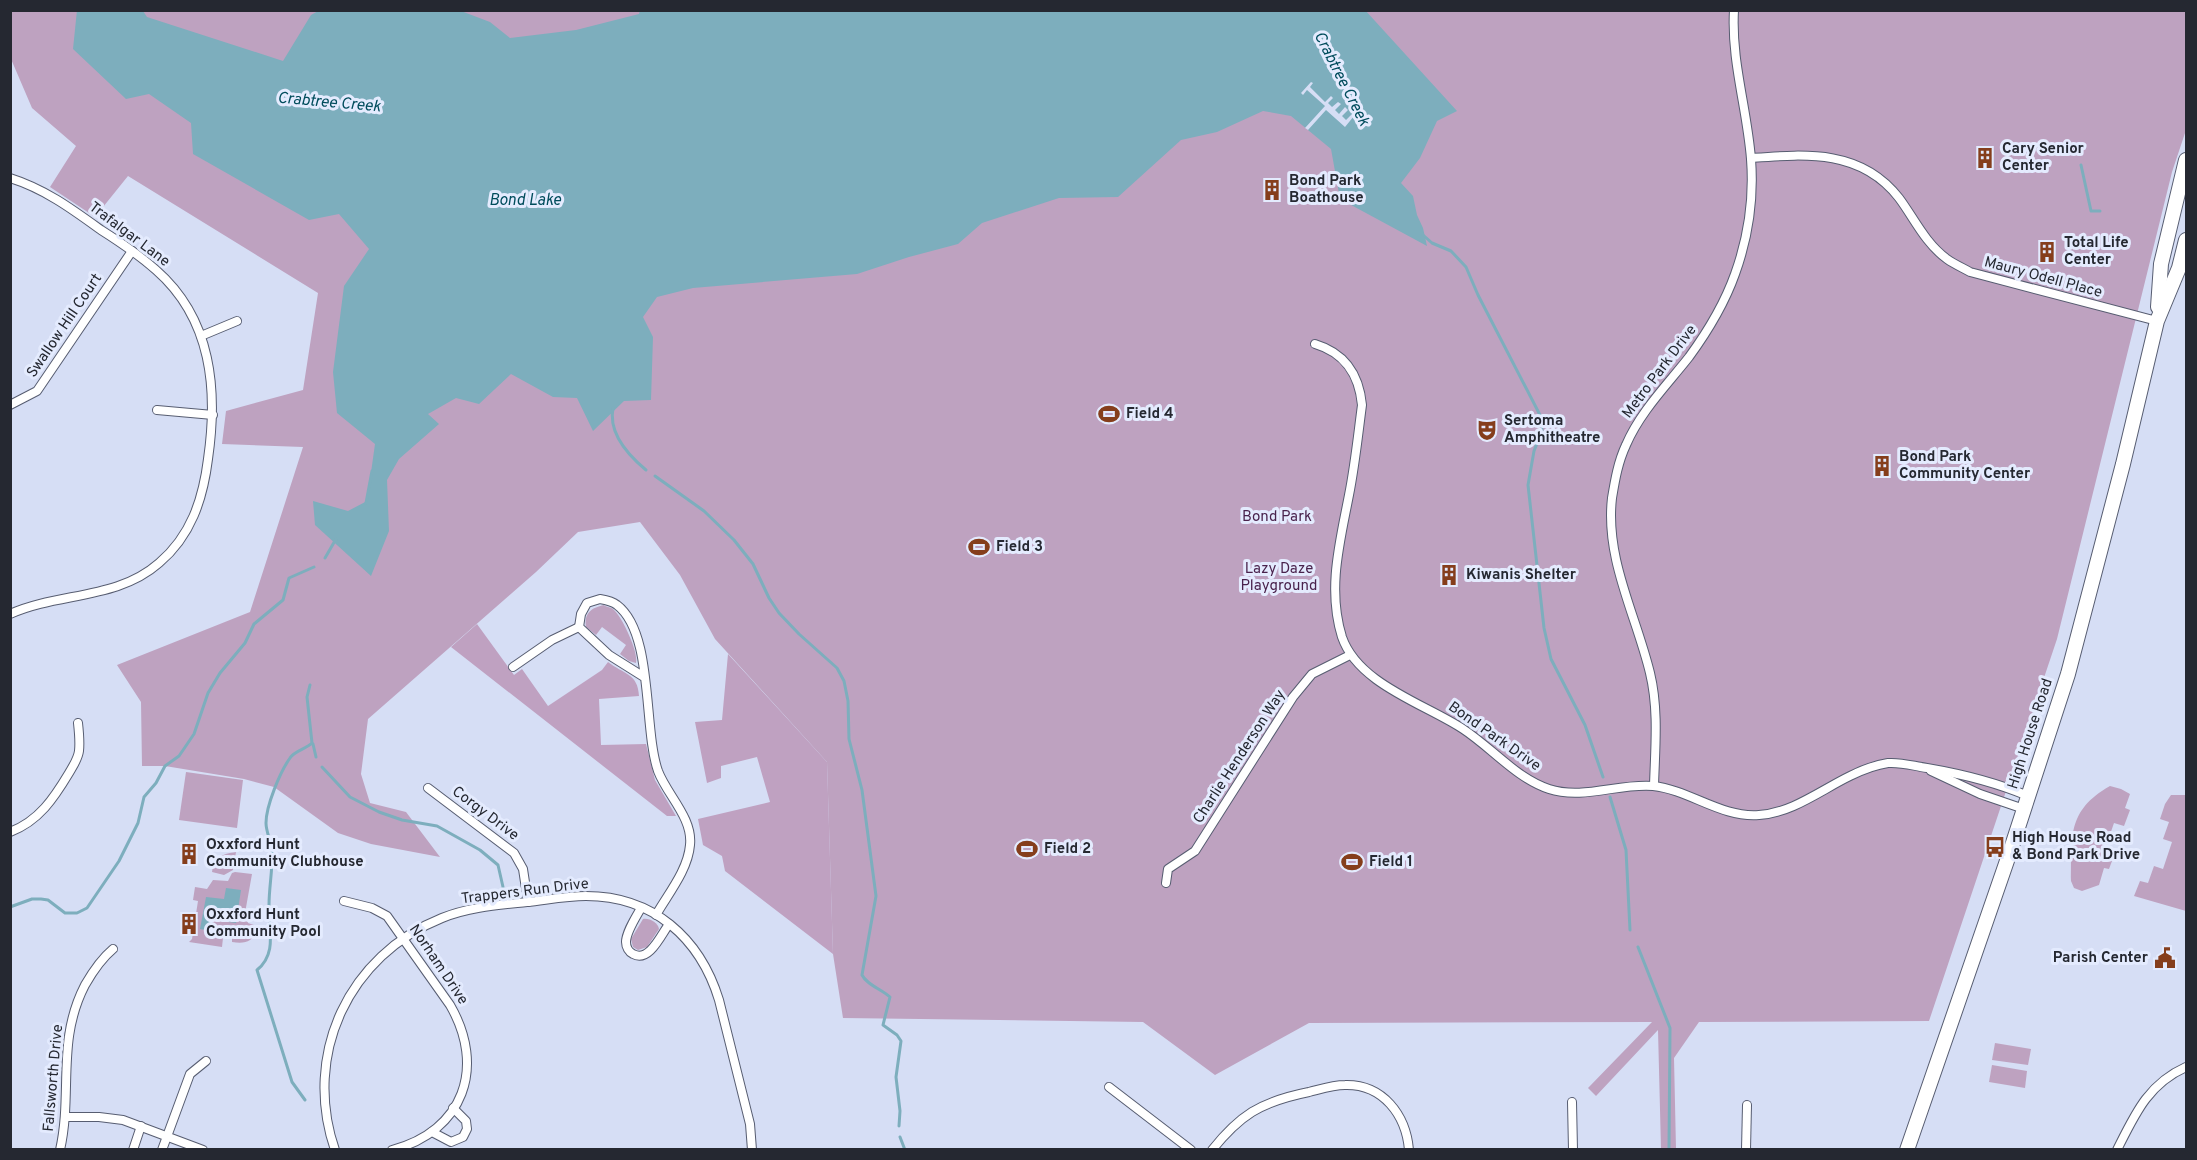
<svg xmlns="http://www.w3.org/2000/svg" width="2197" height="1160" font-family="Overpass,sans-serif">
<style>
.green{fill:#bea2c0}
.forest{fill:#bfa1c1}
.water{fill:#7daebd}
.pier{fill:#d6def5}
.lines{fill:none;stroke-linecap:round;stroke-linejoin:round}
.stream{stroke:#7daebd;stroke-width:3}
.street-casing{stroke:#575d71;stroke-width:10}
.primary-casing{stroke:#575d71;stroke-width:16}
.street{stroke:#fff;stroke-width:8}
.primary{stroke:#fff;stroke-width:14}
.labels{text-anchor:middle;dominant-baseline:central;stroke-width:6;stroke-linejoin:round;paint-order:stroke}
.poi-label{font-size:15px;font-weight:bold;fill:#252831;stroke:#e4ebfe;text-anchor:start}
.street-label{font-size:15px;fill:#252831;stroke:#e4ebfe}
.park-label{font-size:15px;fill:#49224c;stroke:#e4ebfe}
.water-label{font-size:16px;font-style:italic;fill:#004c5c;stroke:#e4ebfe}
</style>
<rect width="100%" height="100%" fill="#d6def5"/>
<!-- green -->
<g class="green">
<path d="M10,11H2186V130L2172,172L2057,639L1929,1021L1699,1022L1674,1058L1676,1149H1661L1658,1030L1596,1096L1588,1088L1652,1022L1309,1023L1215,1075L1143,1022L843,1018L833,954L827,762L715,639L680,575L640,522L578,532L536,572L368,719L361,774L370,803L406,812L440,857L371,844L338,833L274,787L244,779L165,766H142L141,702L117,665L250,612L303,447L222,444L226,411L303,390L318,293L128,176L95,217L50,187L76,146L32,108L11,59Z"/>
<path d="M604,605C604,606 612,608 613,609C622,616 639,653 636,663L629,661L620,654L626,645L602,627L596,635L586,627C584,613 591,608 604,605Z"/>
<path d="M186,772L243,780L237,828L179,820Z"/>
<path d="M2110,786L2121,789L2130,794L2125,808L2130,810L2124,826L2114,823L2105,849L2115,853L2109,869L2104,868L2099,885L2082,891L2074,888L2071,881C2072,838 2066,811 2110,786Z"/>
<path d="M2171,795H2186V911L2134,896L2140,881L2148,883L2154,866L2163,869L2172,842L2163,839L2169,822L2160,819L2165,804Z"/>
<path d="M236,852L233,870L224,875L212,872C214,857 222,854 236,852Z"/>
<path d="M235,872L252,874L245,913L248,923L257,926C255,942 246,944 232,942V939L223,938L222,947L189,942L192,939L198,901L193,900L195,887L207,889L213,880L228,881L232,873Z"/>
<path d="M643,919C650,918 658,923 659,929L647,947L638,950L633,947L631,939Z"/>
<path d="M1995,1043L2031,1049L2028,1065L1992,1060Z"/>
<path d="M1992,1065L2027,1071L2025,1088L1989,1082Z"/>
</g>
<!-- forest -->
<g class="forest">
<path d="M477,624L514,675L522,669L548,706L602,670L608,662C623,674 638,673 639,696L599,699L601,745L646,744L655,780L676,816H667L451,647Z"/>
<path d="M728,654L827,762L833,954L725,871L722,856L703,845L698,819L770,802L757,757L721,766V778L707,783L695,722L722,720Z"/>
</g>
<!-- water -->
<g class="water">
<path d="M77,10L143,11L147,17L283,61L311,15L320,10L461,11L490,22L510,38L576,30L639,14L640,10H1365L1457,111L1437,121L1420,158L1401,183L1413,196L1417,215L1423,228L1427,246L1340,199L1331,149L1291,116L1263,111L1217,132L1181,140L1118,197L1059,198L982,223L958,244L909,257L857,274L693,288L657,297L643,317L653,337L651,400L624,401L593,431L577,398L553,397L511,374L479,404L456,398L428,414L439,424L399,459L387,480L389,531L371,576L315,525L313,501L348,511L367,501L375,444L337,413L333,372L344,286L369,249L339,214L309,220L193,154L191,123L149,94L126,99L73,49Z"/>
<path d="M226,888L241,890L236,923L213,920L211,931L200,929L206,897L224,899Z"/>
</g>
<!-- pier -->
<path class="pier" d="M1311,82L1313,83L1310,87L1325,102L1331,96L1333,98L1328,103L1332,107L1338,102L1341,104L1335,110L1339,114L1345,107L1348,110L1342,116L1346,120L1352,114L1354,116L1345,127L1326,110L1308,130L1305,128L1325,106L1307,90L1303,95L1301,93Z"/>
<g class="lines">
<!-- stream -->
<g class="stream">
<path d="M2081,165L2091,211H2100"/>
<path d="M1423,235L1432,243L1451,251L1466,267L1478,295L1541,417L1542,431L1534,451L1528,485L1544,628L1551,659L1585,725L1603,777"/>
<path d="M613,408C608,433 628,455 646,470"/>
<path d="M655,476L704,511L734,540L753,564L769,598L779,613L799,634L837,668L844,681L848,701L849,739L862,790L876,896L862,975C867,985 881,989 890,997L883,1025L897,1035L901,1041L896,1077L900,1111L899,1126"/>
<path d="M366,503L372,471"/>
<path d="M325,558L336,539"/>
<path d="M313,744L316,757"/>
<path d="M322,767L350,797L379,812L402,820L437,826L480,850L498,865L503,887"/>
<path d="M1610,797L1626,850L1630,930"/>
<path d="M10,907L32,899H41L48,900L65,913H77L87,908L119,861L138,823L144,797L156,783L165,766L179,756L194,734L208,693L220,673L245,643L254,624L283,600L289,578L314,567"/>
<path d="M1638,947L1670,1028L1669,1150"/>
<path d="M305,1100L292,1082L257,970C278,953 268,928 269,905C269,887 273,868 272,850C271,841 266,832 266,823C266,806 280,772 290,758C294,751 306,749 312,743L307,697L310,685"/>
<path d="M900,1137L905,1150"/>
</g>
<defs>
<g id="street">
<path d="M1751,158C1806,154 1861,149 1899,198C1914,218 1925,243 1947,259C1954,264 1963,268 1970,272L2157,321"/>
<path d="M10,178C45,189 72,209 101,230C120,242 139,255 156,270C212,319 218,390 208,459C203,499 191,536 159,563C117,600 59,592 10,614"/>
<path d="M201,336L237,321"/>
<path d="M1315,344C1345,353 1359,374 1362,405C1358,435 1355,465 1349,495C1340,542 1327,589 1342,637C1358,684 1425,704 1463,729C1492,748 1516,778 1549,789C1583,800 1619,783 1653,786C1690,790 1721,818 1759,815C1792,813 1821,790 1850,776C1862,770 1874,765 1888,763C1902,762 1913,766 1927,768C1962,774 1995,782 2028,796"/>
<path d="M10,405L37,391L132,251"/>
<path d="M157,410L213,415"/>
<path d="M513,667L552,640L579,627"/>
<path d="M644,677L609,655L579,627L581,614L587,603L600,599C606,600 612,601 617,605C654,633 643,728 658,771C667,795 693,818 690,845C688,870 668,894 656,915"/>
<path d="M1931,771L1980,794L2024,809"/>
<path d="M1654,786C1655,749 1659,710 1650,673C1636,615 1605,559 1612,498C1615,480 1618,462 1626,445C1640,412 1667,385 1689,357C1708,331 1724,305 1735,274C1748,238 1754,198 1751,159C1747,108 1731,61 1734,10"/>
<path d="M428,788L514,853L523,869L528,902"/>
<path d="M10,832C39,821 54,798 69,773C73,766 78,759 79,751C80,742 79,732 78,723"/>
<path d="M1166,883L1168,869L1195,851L1293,697L1312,674L1350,655"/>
<path d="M344,901L372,908L387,916L450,1005C486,1067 464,1131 392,1150"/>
<path d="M641,908C636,917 626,932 626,942C626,947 629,952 633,954C649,963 661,935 669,924"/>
<path d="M1109,1087L1191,1150"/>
<path d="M1572,1102L1573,1150"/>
<path d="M65,1117H99L123,1120L203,1150"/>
<path d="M432,1132L451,1142L463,1137L467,1129L466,1121L453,1108"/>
<path d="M60,1150C73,1092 56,1041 85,985C93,971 101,959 113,949"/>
<path d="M133,1150L141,1126"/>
<path d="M162,1150L190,1074L206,1061"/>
<path d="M335,1150C302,1054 349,955 442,918C469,907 499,905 527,902C546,900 566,896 586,896C653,896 700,938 719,1000L750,1124L752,1150"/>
<path d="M1212,1150C1224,1135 1236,1122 1252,1112C1270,1101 1289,1096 1309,1092C1321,1089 1333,1085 1345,1085C1383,1084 1406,1115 1409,1150"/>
<path d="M1746,1150L1747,1105"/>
<path d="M2117,1150C2135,1114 2148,1084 2186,1067"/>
</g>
<g id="primary">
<path d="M2158,307L2161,264L2186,160"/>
<path d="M1907,1150L2010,852L2068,674L2123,464L2157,321L2179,268L2186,240"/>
</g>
</defs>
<!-- street casing -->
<use href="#street" class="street-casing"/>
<!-- primary casing -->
<use href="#primary" class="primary-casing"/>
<!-- street -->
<use href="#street" class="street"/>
<!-- primary -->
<use href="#primary" class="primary"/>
</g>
<!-- icons -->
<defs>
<symbol id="building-bare" viewBox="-9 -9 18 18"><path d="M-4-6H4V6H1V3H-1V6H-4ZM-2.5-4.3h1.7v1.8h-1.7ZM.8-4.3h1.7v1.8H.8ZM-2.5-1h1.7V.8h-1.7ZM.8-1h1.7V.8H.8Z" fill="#853e1c" stroke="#e4ebfe" stroke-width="2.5" paint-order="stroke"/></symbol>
<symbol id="stadium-bare" viewBox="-9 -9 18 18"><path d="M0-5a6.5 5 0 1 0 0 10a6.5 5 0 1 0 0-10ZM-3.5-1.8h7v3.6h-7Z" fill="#853e1c" stroke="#e4ebfe" stroke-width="2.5" paint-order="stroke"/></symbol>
<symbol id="theatre-bare" viewBox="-9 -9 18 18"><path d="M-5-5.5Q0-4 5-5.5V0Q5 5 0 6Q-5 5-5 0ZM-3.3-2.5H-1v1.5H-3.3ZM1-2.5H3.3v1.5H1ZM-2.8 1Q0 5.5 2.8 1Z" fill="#853e1c" stroke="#e4ebfe" stroke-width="2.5" paint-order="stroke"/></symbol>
<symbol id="bus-bare" viewBox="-9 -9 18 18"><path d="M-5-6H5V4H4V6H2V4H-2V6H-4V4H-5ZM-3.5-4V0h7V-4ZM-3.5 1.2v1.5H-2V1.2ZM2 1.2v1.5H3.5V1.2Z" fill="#853e1c" stroke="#e4ebfe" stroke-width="2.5" paint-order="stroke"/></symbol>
<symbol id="civic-bare" viewBox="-9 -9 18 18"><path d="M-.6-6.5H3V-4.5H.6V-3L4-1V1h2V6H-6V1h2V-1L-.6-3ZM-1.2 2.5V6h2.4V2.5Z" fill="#853e1c" stroke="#e4ebfe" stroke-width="2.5" paint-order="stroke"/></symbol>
</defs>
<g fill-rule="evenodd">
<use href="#building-bare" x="1970" y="143" width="30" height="30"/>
<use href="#building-bare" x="1257" y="175" width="30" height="30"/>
<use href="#building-bare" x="2032" y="237" width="30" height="30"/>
<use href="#stadium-bare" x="1094" y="399" width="30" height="30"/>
<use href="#theatre-bare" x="1472" y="415" width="30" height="30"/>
<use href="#building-bare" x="1867" y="451" width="30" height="30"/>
<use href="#stadium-bare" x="964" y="532" width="30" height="30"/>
<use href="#building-bare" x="1434" y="560" width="30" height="30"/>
<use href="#bus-bare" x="1980" y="832" width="30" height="30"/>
<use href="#stadium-bare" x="1012" y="834" width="30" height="30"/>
<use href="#building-bare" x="174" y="839" width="30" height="30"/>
<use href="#stadium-bare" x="1337" y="847" width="30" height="30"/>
<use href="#building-bare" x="174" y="909" width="30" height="30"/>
<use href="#civic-bare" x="2150" y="943" width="30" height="30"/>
</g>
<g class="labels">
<!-- poi labels -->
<g class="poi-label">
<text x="2002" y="149">Cary Senior<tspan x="2002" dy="17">Center</tspan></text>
<text x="1289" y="181">Bond Park<tspan x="1289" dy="17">Boathouse</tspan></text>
<text x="2064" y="243">Total Life<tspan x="2064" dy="17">Center</tspan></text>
<text x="1126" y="414">Field 4</text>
<text x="1504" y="421">Sertoma<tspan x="1504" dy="17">Amphitheatre</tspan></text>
<text x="1899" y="457">Bond Park<tspan x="1899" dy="17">Community Center</tspan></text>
<text x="996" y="547">Field 3</text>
<text x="1466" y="575">Kiwanis Shelter</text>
<text x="2012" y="838">High House Road<tspan x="2012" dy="17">&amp; Bond Park Drive</tspan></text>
<text x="206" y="845">Oxxford Hunt<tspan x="206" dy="17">Community Clubhouse</tspan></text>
<text x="1044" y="849">Field 2</text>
<text x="1369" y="862">Field 1</text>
<text x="206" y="915">Oxxford Hunt<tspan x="206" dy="17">Community Pool</tspan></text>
<text x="2148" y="958" text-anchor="end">Parish Center</text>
</g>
<!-- street labels -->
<g class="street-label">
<text transform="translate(129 235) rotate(37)">Trafalgar Lane</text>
<text transform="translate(2043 278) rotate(15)">Maury Odell Place</text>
<text transform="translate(65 326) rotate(-56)">Swallow Hill Court</text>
<text transform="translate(1660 372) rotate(-53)">Metro Park Drive</text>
<text transform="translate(2031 734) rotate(-72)">High House Road</text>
<text transform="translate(1494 737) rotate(35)">Bond Park Drive</text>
<text transform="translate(1240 757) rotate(-57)">Charlie Henderson Way</text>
<text transform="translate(485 814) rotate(37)">Corgy Drive</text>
<text transform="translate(525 892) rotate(-7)">Trappers Run Drive</text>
<text transform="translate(438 965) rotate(56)">Norham Drive</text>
<text transform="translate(54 1078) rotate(-85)">Fallsworth Drive</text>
</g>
<!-- park labels -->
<g class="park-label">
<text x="1277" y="517">Bond Park</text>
<text x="1279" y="569">Lazy Daze<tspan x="1279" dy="17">Playground</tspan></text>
</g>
<!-- water labels -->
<g class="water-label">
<text transform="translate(1341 79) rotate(63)">Crabtree Creek</text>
<text transform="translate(329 103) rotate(5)">Crabtree Creek</text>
<text x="525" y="201">Bond Lake</text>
</g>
</g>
<!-- border -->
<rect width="2197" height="1160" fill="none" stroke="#252831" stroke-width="24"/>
</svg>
